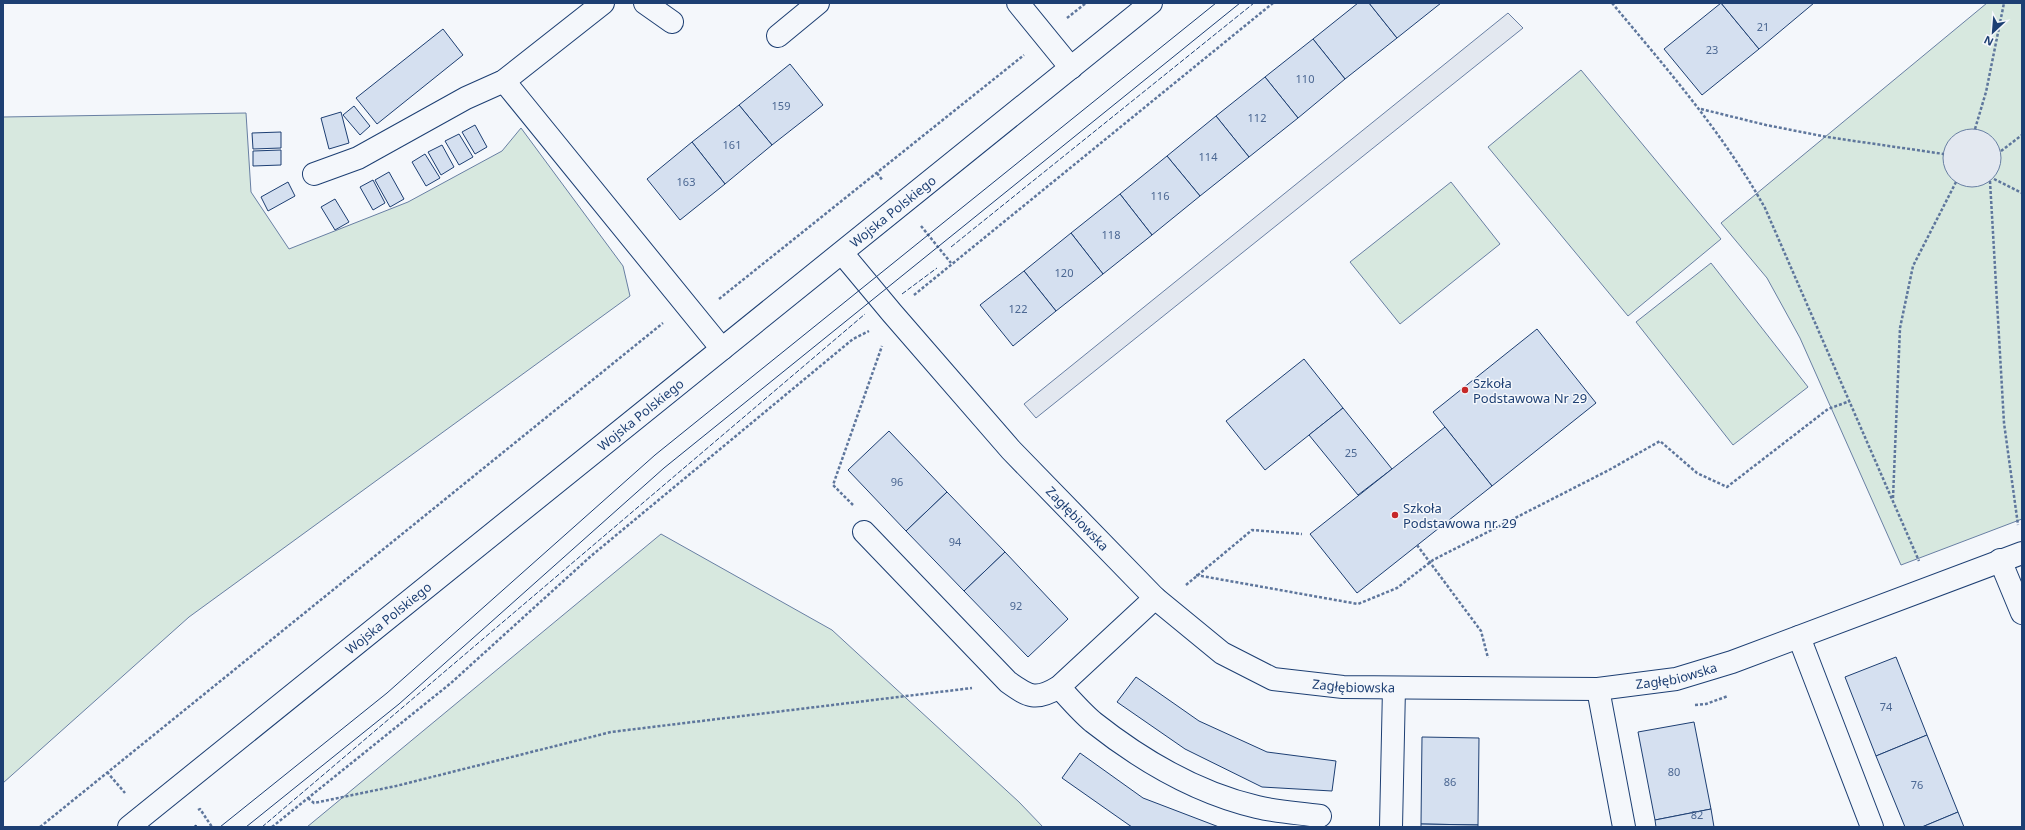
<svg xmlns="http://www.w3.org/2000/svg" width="2025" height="830" font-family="'Noto Sans',sans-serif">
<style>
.green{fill:#d7e8df;stroke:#687fa3}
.parking{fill:#e3e8f0;stroke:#687fa3}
.building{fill:#d5e0f0;stroke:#1d3f73}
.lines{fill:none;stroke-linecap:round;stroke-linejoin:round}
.minor-casing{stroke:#1d3f73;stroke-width:24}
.major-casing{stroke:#1d3f73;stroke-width:24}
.path{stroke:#5e769c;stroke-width:2.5;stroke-dasharray:3 2;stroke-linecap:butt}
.minor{stroke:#f4f7fb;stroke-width:22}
.major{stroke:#f4f7fb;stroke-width:22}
.tram{stroke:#1d3f73;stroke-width:1}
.fence{stroke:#1d3f73;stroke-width:1;stroke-dasharray:5 2;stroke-linecap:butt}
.poi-dot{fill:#c62828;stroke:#f4f7fb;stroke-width:1.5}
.labels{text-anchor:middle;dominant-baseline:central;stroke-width:3;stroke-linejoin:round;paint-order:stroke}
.number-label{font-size:11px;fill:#4b6792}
.street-label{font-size:13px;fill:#1d3f73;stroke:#f4f7fb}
.poi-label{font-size:13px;fill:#1d3f73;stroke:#f4f7fb;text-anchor:start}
</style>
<rect width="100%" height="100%" fill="#f4f7fb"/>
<!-- green -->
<g class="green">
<path d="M1987,3H2022V519L1901,565L1800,338L1767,278L1721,223Z"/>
<path d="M1581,70L1721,239L1628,316L1488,147Z"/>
<path d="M246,113L251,192L289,249L408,202L502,151L521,128L623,266L630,296L189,617L3,783V117Z"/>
<path d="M1451,182L1500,244L1400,324L1350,262Z"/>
<path d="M1711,263L1808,387L1733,445L1636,322Z"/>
<path d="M661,534L832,630L1019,802L1043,827H307Z"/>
</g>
<!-- parking -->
<g class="parking">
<path d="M1508,13L1523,28L1036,418L1024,404Z"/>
<circle cx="1972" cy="158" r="29"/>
</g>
<!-- building -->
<g class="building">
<path d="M1358,3H1369L1397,38L1345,79L1313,39Z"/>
<path d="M1369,3H1441L1397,38Z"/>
<path d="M1721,3L1759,49L1702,95L1664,49Z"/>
<path d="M1721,3H1814L1759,49Z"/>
<path d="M443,29L463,55L377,124L356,98Z"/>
<path d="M1313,39L1345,79L1298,118L1265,77Z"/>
<path d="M790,64L823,105L772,145L739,105Z"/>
<path d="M1265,77L1298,118L1249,157L1216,116Z"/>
<path d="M739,105L772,145L725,184L692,142Z"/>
<path d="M354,106L370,126L360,135L343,115Z"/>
<path d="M341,112L349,143L329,149L321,118Z"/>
<path d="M1216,116L1249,157L1200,196L1167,156Z"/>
<path d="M475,125L487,147L475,154L462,132Z"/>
<path d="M281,132V148L253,149L252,133Z"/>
<path d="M459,134L473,157L459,165L445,141Z"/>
<path d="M692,142L725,184L680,220L647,179Z"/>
<path d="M442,145L454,167L441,175L428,152Z"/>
<path d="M281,150V165L253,166V151Z"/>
<path d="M425,154L440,178L426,186L412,162Z"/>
<path d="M1167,156L1200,196L1152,235L1120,194Z"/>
<path d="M389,172L404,199L390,207L375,180Z"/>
<path d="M373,180L385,203L373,210L360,187Z"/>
<path d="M288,182L295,196L268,211L261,197Z"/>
<path d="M1120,194L1152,235L1103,274L1071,233Z"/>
<path d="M335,199L349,222L335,230L321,207Z"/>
<path d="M1071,233L1103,274L1056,311L1024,271Z"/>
<path d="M1024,271L1056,311L1013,346L980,305Z"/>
<path d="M1537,329L1596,403L1492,486L1433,412Z"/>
<path d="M1304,359L1343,408L1265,470L1226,421Z"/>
<path d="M1343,408L1392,469L1358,495L1309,435Z"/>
<path d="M1445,427L1492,486L1357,593L1310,534Z"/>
<path d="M889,431L947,492L906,531L848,470Z"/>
<path d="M947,492L1005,552L964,591L906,531Z"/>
<path d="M1005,552L1068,619L1028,657L964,591Z"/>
<path d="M1896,657L1927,735L1876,756L1845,677Z"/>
<path d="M1136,677L1199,721L1267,752L1336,761L1332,791L1262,787L1185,749L1117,702Z"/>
<path d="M1694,722L1711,809L1655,820L1638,732Z"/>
<path d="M1927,735L1958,812L1922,827H1905L1876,756Z"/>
<path d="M1422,737L1479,738L1478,825L1421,824Z"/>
<path d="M1080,753L1143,798L1219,827H1132L1129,825L1062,778Z"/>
<path d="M1711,809L1714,827H1656L1655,820Z"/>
<path d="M1958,812L1964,827H1922Z"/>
<path d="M1421,824L1478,825V827H1421Z"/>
</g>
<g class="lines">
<defs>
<g id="minor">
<path d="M645,3L672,22"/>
<path d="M1018,3L1071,68"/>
<path d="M778,36L818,3"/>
<path d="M504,81L722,349"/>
<path d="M314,174L358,158L466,98L504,81L603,3"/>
<path id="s1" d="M842,253L892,313L1011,450L1155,598L1222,653L1273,679L1343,687L1598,689L1676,679L1732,662L2022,553"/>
<path d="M864,532L1008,682C1029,697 1036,701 1059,687L1155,598"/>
<path d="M2000,560L2022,613"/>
<path d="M1799,637L1872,827"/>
<path d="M1059,687C1070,699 1081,712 1093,722C1141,760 1197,793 1257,807C1277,812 1299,813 1320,816"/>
<path d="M1598,689L1624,827"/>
<path d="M1391,827L1394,688"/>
</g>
<g id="major">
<path id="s2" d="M129,827L1151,3"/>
</g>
</defs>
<!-- minor casing -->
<use href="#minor" class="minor-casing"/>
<!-- major casing -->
<use href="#major" class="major-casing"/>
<!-- path -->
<g class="path">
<path d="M1612,3C1667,69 1723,133 1765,208L1919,561"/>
<path d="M1067,18L1086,3"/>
<path d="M1701,109L1766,125L1827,137L1944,154"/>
<path d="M1975,129L1986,92L2004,3"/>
<path d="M2001,151L2022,135"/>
<path d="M877,173L883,181"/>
<path d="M1994,179L2022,193"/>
<path d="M1990,181L2004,423L2018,525"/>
<path d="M921,226L951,263"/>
<path d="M914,295L1273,3"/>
<path d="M719,299L1024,55"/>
<path d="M1893,498L1900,328L1913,266L1956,182"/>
<path d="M853,505L833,485L882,346"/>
<path d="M1417,545L1481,631L1488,658"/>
<path d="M1196,575L1358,604L1397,588L1433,560L1609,470L1660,441L1697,473L1727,487L1828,409L1850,401"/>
<path d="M1186,585L1252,530L1302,534"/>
<path d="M1695,705L1706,704L1728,696"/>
<path d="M107,772L125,793"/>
<path d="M308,798L314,803L396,786L611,732L972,688"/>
<path d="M198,810L200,809L212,827"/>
<path d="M40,827L663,323"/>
<path d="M272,827L451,683L591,556L853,339L869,331"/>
</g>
<!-- minor -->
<use href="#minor" class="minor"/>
<!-- major -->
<use href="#major" class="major"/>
<!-- tram -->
<g class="tram">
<path d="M220,827L387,693L655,455L1216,3"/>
<path d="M246,827L399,704L664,468L1240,3"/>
</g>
<!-- fence -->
<g class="fence">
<path d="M951,247L1254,3"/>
<path d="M902,294L937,268"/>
<path d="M193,827L196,825L197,827"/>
<path d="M262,827L865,314"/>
</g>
</g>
<!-- markers -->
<g class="poi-dot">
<circle cx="1465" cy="390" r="4"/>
<circle cx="1395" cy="515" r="4"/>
</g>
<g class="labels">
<!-- number labels -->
<g class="number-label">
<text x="1763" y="26">21</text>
<text x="1712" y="49">23</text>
<text x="1305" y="78">110</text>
<text x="781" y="105">159</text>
<text x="1257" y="117">112</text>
<text x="732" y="144">161</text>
<text x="1208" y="156">114</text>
<text x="686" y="181">163</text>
<text x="1160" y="195">116</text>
<text x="1111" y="234">118</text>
<text x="1064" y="272">120</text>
<text x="1018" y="308">122</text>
<text x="1351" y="452">25</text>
<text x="897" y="481">96</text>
<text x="955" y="541">94</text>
<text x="1016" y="605">92</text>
<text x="1886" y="706">74</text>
<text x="1674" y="771">80</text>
<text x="1450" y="781">86</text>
<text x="1917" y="784">76</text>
<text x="1697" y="814">82</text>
</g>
<!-- street labels -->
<g class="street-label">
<text stroke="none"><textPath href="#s2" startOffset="981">Wojska Polskiego</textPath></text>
<text stroke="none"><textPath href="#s2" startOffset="657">Wojska Polskiego</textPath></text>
<text stroke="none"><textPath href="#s1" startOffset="355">Zagłębiowska</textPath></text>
<text stroke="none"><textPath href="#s2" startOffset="333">Wojska Polskiego</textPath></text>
<text stroke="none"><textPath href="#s1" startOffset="1015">Zagłębiowska</textPath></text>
<text stroke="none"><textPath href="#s1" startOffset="691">Zagłębiowska</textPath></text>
</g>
<!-- poi labels -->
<g class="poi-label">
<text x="1473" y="383">Szkoła<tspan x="1473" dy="15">Podstawowa Nr 29</tspan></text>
<text x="1403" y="508">Szkoła<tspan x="1403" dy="15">Podstawowa nr. 29</tspan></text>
</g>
</g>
<!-- border -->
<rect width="2025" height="830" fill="none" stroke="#1d3f73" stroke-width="8"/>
<!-- north arrow -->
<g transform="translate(1993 32) rotate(206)" stroke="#f4f7fb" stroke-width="3" paint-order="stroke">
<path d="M0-3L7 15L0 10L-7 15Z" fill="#1d3f73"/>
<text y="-6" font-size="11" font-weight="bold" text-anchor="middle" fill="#1d3f73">N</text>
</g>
</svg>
